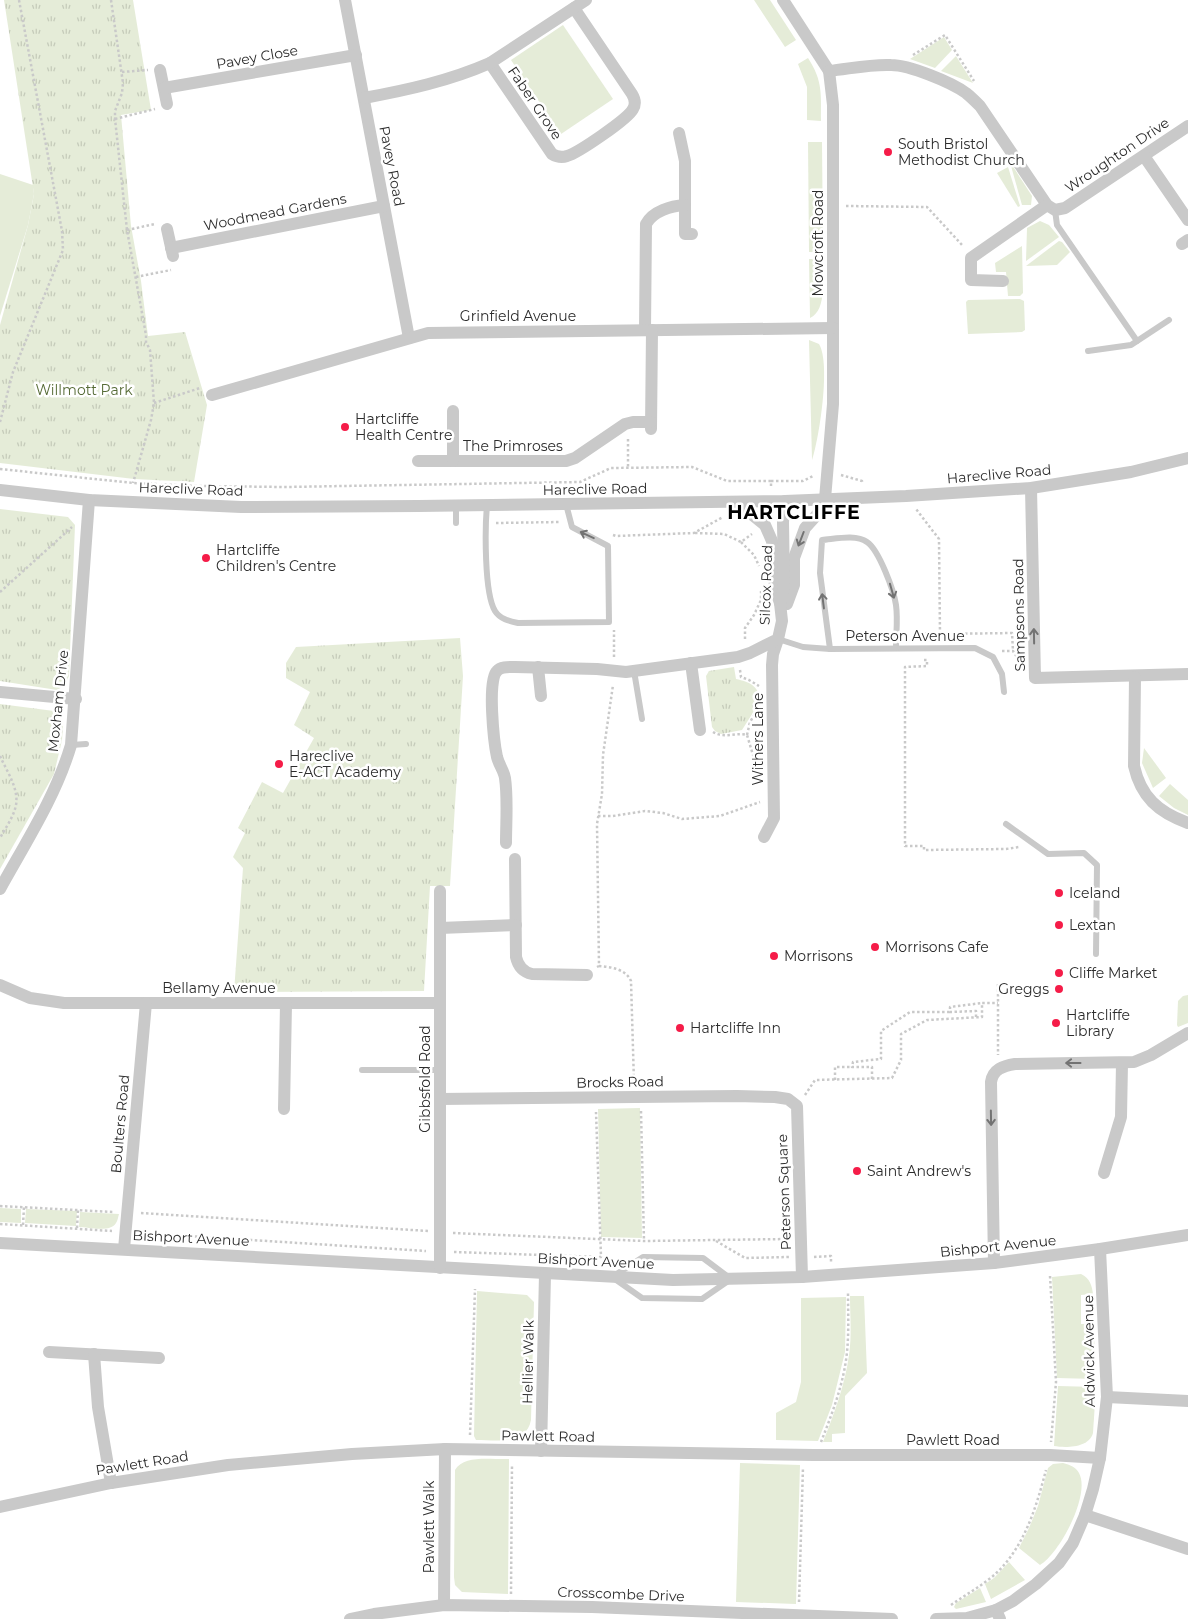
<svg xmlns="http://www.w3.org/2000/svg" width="1188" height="1619" font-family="Montserrat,sans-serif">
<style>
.green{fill:#e5ecd8}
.park{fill:url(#park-tufts)}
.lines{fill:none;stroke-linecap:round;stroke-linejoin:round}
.path{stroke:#c9c9c9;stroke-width:2.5;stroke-dasharray:2.5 2.5;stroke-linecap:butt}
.service{stroke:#c9c9c9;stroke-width:6}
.minor{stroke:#c9c9c9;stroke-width:12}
.oneway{stroke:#737373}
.poi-dot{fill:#f51c48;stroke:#fff;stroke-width:2}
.labels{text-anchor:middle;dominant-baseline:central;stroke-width:5;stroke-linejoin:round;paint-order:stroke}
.street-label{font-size:14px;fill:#2c2c2c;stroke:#fff}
.poi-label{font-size:14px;fill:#2c2c2c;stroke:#fff;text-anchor:start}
.park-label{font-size:14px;fill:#566b36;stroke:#fff}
.district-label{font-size:19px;font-weight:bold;letter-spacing:1px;fill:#000;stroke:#fff}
</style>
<defs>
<pattern id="park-tufts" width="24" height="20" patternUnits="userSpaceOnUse" patternTransform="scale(1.25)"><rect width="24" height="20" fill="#e5ecd8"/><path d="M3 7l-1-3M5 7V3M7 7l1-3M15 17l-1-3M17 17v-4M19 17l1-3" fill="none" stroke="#c5cbba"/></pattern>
</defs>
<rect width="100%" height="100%" fill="#fff"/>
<!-- green -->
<g class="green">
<path d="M754,0H770L796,40L785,47Z"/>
<path d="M563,25L613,99L561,134L511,60Z"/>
<path d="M944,37L952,50L935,68L910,59Z"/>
<path d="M956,56L973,83L941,71Z"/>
<path d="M808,58C823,81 821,94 821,121L807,120V87L798,64Z"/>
<path d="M808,142H822L823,252H809Z"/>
<path d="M1012,165L1032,196L1031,205H1022L1011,166Z"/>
<path d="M1008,167L1020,206L1018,207L997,173Z"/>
<path d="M0,174L33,185L34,194L28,225L0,316Z"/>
<path d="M1040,221L1049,225L1059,237L1026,261L1027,228Z"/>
<path d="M1059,241L1062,242L1070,252L1057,265L1026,266Z"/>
<path d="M1022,246L1023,293L1020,296H1008L1006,272H996L995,263Z"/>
<path d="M809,259H822C822,275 828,310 810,318Z"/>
<path d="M1020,299L1024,301L1025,330L1022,332L968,334L966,302L968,300Z"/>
<path d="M809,340L819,344C831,364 819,438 812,460Z"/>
<path d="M1144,748L1166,778L1153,788L1142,763Z"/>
<path d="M1170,784L1188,800V815L1174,808L1159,796Z"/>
<path d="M1188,995V1023L1178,1027L1177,1025L1178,1001L1183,996Z"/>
<path d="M640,1108L642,1238L601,1237L598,1109Z"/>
<path d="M0,1208L21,1209V1223L0,1222Z"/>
<path d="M26,1209L77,1211L76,1226L25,1223Z"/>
<path d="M80,1212L119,1214C118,1217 118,1220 116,1223C111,1233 88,1227 79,1227Z"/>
<path d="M1081,1274C1090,1278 1092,1286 1093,1294L1081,1295V1324H1094L1095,1379L1057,1378L1052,1277Z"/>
<path d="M477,1291L527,1295L534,1302L531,1420C526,1446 496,1440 476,1440L474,1436Z"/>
<path d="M850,1296H864L867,1373L845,1396V1433L832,1434V1442H823C834,1414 845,1385 849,1355C852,1336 850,1316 850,1296Z"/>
<path d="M846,1297L845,1352L832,1405L818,1441L776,1440V1413L796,1402L801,1382V1298Z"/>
<path d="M1058,1386L1096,1387L1093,1433C1089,1448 1066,1448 1054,1446Z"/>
<path d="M509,1459L508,1594L462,1592L455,1585L454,1577L455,1470C464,1454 493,1460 509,1459Z"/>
<path d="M740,1463L800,1465L796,1604L736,1602Z"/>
<path d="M1063,1463C1070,1465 1076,1467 1079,1473C1091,1495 1059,1554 1040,1565L1019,1548L1029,1528L1038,1506L1048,1468L1053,1464Z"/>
<path d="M1009,1562L1025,1580L991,1599L985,1584L994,1578Z"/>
<path d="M980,1588L986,1602L956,1609L954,1607L956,1603Z"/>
</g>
<!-- park -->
<g class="park">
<path d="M4,0H133L151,110L121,115L131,226L141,281L148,336L185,332L207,405L194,482L134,479L0,463V325L28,225L34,194Z"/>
<path d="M0,509L68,517L75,525L69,676L64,686L57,690L0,681Z"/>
<path d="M460,638L463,676L450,886H430L424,991L234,992L243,868L233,857L245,833L238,828L262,782L283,793L314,738L294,725L310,692L286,678V663L296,647Z"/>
<path d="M734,667L736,679C750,682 757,685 761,700L742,730L721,734L715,731L712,727L706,676L709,671Z"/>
<path d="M0,704L54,711L61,715L63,723L62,740L54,774L0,869Z"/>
</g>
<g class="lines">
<!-- path -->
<g class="path">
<path d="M111,0L123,83L122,93L115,111V119L127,230L146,335V342L150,350L154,403L151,420L133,483"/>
<path d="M913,55L945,35L974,81"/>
<path d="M122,72L148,70"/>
<path d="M115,119L155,109"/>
<path d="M846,206L927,207L963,246"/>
<path d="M127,230L155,224"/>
<path d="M136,277L171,270"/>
<path d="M154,403L200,388"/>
<path d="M0,422L13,372L63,250L62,231L19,0"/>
<path d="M628,439V468"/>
<path d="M0,469L133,483L198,486L285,487L580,482L611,468L692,467L727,481H771V487"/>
<path d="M841,475L862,481V483"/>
<path d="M771,481H803L813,476"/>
<path d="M496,523L560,522"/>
<path d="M695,533L724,534L741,542L752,534"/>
<path d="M613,535L616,536L694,533L723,517"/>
<path d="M741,542L754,555L759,566"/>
<path d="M0,592L72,527"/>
<path d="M940,634L1012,633L1013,651"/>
<path d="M913,638L915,633L940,634L939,539L916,509"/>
<path d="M745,639V628L754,615L761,600V591"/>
<path d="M1002,651H1013L1020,662"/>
<path d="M614,657V630"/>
<path d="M924,660H927V666L905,667V846H924V850L1006,849L1019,847"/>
<path d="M740,670L741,677L749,680L759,686"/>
<path d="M713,732C724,739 735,732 747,735L759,775"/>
<path d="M747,735L750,722L758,709"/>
<path d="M0,756C7,772 21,791 15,809C12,819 5,829 0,838"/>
<path d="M598,816H613L645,811L663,813L682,819L720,816L760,802"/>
<path d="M599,966C611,967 626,969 631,981L634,1083"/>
<path d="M597,967L599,966L597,824L602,794L603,755L613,685"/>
<path d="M998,984V1055"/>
<path d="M976,1017V1011L950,1012V1007L982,1003"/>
<path d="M872,1079V1067H852L853,1062L881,1059V1031L910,1012H950"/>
<path d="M835,1080V1067H852"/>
<path d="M805,1095L815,1080L892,1078L901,1060V1034L927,1020L982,1017V1003H998"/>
<path d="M641,1111L644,1241"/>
<path d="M0,1206L113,1212"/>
<path d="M141,1213L428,1231"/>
<path d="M0,1224L112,1231"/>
<path d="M23,1225L24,1207"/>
<path d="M77,1228L78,1210"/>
<path d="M140,1233L426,1251"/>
<path d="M453,1233L644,1241L787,1239"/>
<path d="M716,1241L745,1258L789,1257"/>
<path d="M454,1252L601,1257L596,1112"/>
<path d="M814,1257L831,1256V1262"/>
<path d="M1050,1276L1056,1382L1051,1442"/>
<path d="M470,1435L475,1289"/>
<path d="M821,1442C832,1414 844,1383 847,1352C849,1332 848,1313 848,1293"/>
<path d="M511,1594L512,1464"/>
<path d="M799,1602L803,1467"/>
<path d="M951,1605C965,1595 980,1587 993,1576C1024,1549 1036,1508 1046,1470"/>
</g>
<!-- service -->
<g class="service">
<path d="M1055,210L1057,225L1137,341"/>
<path d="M1088,351L1131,345L1169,320"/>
<path d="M487,505C485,527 484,593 495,611C500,619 509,621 518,623L609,622L608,546L572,527L566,504"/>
<path d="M456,506V523"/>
<path d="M778,639L803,647L830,649L975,648L993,657L1002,674L1004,692"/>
<path d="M830,649L820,573L822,540C835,539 856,534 867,542C879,550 894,591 896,605C898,619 896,634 896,648"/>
<path d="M634,671L642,719"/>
<path d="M71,745L86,744"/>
<path d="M1006,824L1048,854L1084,853L1097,865L1096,954"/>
<path d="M362,1070H440"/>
<path d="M643,1257L703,1258L731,1279L702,1299L642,1298L612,1277Z"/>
</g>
<!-- minor -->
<g class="minor">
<path d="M345,0L409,338"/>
<path d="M783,0L829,71L833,105V404L825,499"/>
<path d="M490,63L552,154C557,157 561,158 567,156C578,153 628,119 633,109C636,104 635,99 632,94L574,8"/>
<path d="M160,70L167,104"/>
<path d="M829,71C849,69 870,64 891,65C909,65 951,82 966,93C971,97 976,102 980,106L1047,205L1055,210L1065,208L1188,126"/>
<path d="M164,88L356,55"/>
<path d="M364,98C407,90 449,81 490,63L586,0"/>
<path d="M679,133L685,161V234H692"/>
<path d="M1144,156L1188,220"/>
<path d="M167,229L173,256"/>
<path d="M1182,244L1188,240"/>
<path d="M171,248L384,206"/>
<path d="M1003,281L971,280V258L1047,205"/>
<path d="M645,330L646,224C653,211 671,206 685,205"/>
<path d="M212,395L428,333L833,328"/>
<path d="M651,429L652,330"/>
<path d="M418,461H566L575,458L625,424L633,422H651"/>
<path d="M453,461V411"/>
<path d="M1031,488L1035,678L1188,674"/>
<path d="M0,490L89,500L241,507L419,506L785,501L906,496L1031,488L1131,472L1188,458"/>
<path d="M730,502L749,512L765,525L772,541L775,588L780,603"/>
<path d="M787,604L794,585V558L805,528L823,508L838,502"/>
<path d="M691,663L700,730"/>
<path d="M538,667L541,696"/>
<path d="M1135,677L1134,766C1141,797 1158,812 1188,823"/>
<path d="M0,692L76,699"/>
<path d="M764,837L774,818L772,665L773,654L778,639"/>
<path d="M506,843C506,822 508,799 505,778C504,771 499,765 497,757C494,743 487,680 497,671C501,666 510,667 515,667L597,669L626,672L738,657L750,653L778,639L782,621L780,603L784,588L783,522L785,501"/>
<path d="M515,859L516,957C518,966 523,972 532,974L587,975"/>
<path d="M0,889C26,842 56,796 71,745L89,500"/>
<path d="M440,928L516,925"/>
<path d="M0,985L30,998L64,1003H440"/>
<path d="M440,1099L737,1096L775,1097L788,1099L797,1106L802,1277"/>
<path d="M284,1109L286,1004"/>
<path d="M1104,1173L1121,1117L1122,1063"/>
<path d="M0,1243L673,1280L802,1277L994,1263L1100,1249L1188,1235"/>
<path d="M124,1249L146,1003"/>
<path d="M994,1263L991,1082C993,1069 1003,1066 1015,1064L1134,1062L1151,1055L1188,1033"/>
<path d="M440,1268V891"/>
<path d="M49,1352L159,1358"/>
<path d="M94,1354L98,1407L111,1483"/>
<path d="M1107,1397L1188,1401"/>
<path d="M541,1451L545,1274"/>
<path d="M0,1507L111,1483L228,1465L352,1454L445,1449L814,1455H1050L1100,1458"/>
<path d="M1085,1515L1188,1549"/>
<path d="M444,1605L445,1449"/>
<path d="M350,1619L374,1614L444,1605L592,1607L892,1619"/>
<path d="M936,1619L967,1618L996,1610"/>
<path d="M1000,1619L996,1610L1013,1601L1036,1584L1059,1563L1073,1543L1085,1515L1093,1489L1100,1458L1107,1397L1100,1249"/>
</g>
</g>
<!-- one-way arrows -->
<defs><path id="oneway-shaft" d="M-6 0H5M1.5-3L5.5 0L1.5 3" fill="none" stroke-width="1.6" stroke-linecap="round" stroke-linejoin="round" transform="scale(1.25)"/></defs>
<g class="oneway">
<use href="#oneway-shaft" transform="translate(587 535) rotate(-155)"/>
<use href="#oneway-shaft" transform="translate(801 539) rotate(111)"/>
<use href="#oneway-shaft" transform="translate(892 591) rotate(74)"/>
<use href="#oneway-shaft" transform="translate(823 601) rotate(-97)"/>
<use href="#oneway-shaft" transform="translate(1034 636) rotate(-91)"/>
<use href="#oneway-shaft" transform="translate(1073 1063) rotate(180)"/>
<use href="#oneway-shaft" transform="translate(991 1118) rotate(89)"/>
</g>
<!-- markers -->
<g class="poi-dot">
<circle cx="888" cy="152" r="5"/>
<circle cx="345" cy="427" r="5"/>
<circle cx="206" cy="558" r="5"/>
<circle cx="279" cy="764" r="5"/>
<circle cx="1059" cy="893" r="5"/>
<circle cx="1059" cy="925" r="5"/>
<circle cx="875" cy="947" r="5"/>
<circle cx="774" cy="956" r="5"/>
<circle cx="1059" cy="973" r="5"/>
<circle cx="1059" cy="989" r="5"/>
<circle cx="1056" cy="1023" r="5"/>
<circle cx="680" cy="1028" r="5"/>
<circle cx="857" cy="1171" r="5"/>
</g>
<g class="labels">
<!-- street labels -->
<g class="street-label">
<text transform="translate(257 57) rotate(-10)">Pavey Close</text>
<text transform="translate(535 103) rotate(56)">Faber Grove</text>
<text transform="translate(1117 155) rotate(-34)">Wroughton Drive</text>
<text transform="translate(392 166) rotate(79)">Pavey Road</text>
<text transform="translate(275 212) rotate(-11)">Woodmead Gardens</text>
<text transform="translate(818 243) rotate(-90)">Mowcroft Road</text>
<text x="518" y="316">Grinfield Avenue</text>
<text x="513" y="446">The Primroses</text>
<text transform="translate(999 474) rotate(-5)">Hareclive Road</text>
<text transform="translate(191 489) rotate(2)">Hareclive Road</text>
<text transform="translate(595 489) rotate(-1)">Hareclive Road</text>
<text transform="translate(766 585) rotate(-88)">Silcox Road</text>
<text transform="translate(1019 615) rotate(-91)">Sampsons Road</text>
<text x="905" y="636">Peterson Avenue</text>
<text transform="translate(58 701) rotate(-84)">Moxham Drive</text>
<text transform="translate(758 739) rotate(-90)">Withers Lane</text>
<text x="219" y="988">Bellamy Avenue</text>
<text transform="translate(425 1079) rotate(-90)">Gibbsfold Road</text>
<text transform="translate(620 1082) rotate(-1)">Brocks Road</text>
<text transform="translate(120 1124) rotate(-85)">Boulters Road</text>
<text transform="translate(784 1192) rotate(-92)">Peterson Square</text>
<text transform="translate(191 1238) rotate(3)">Bishport Avenue</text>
<text transform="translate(998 1246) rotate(-6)">Bishport Avenue</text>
<text transform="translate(596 1261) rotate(3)">Bishport Avenue</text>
<text transform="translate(1089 1351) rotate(-91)">Aldwick Avenue</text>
<text transform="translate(528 1362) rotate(-89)">Hellier Walk</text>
<text transform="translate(548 1436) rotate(1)">Pawlett Road</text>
<text x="953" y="1440">Pawlett Road</text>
<text transform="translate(142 1463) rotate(-9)">Pawlett Road</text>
<text transform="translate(429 1527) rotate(-90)">Pawlett Walk</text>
<text transform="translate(621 1594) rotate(2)">Crosscombe Drive</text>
</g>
<!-- poi labels -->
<g class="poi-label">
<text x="898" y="144">South Bristol<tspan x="898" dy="16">Methodist Church</tspan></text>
<text x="355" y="419">Hartcliffe<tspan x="355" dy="16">Health Centre</tspan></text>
<text x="216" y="550">Hartcliffe<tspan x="216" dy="16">Children's Centre</tspan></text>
<text x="289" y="756">Hareclive<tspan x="289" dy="16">E-ACT Academy</tspan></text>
<text x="1069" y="893">Iceland</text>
<text x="1069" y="925">Lextan</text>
<text x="885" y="947">Morrisons Cafe</text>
<text x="784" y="956">Morrisons</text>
<text x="1069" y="973">Cliffe Market</text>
<text x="1049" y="989" text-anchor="end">Greggs</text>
<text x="1066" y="1015">Hartcliffe<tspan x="1066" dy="16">Library</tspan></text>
<text x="690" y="1028">Hartcliffe Inn</text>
<text x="867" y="1171">Saint Andrew's</text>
</g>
<!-- park labels -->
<g class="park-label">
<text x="84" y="390">Willmott Park</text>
</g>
<!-- district labels -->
<g class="district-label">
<text x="794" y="512">HARTCLIFFE</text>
</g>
</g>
</svg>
